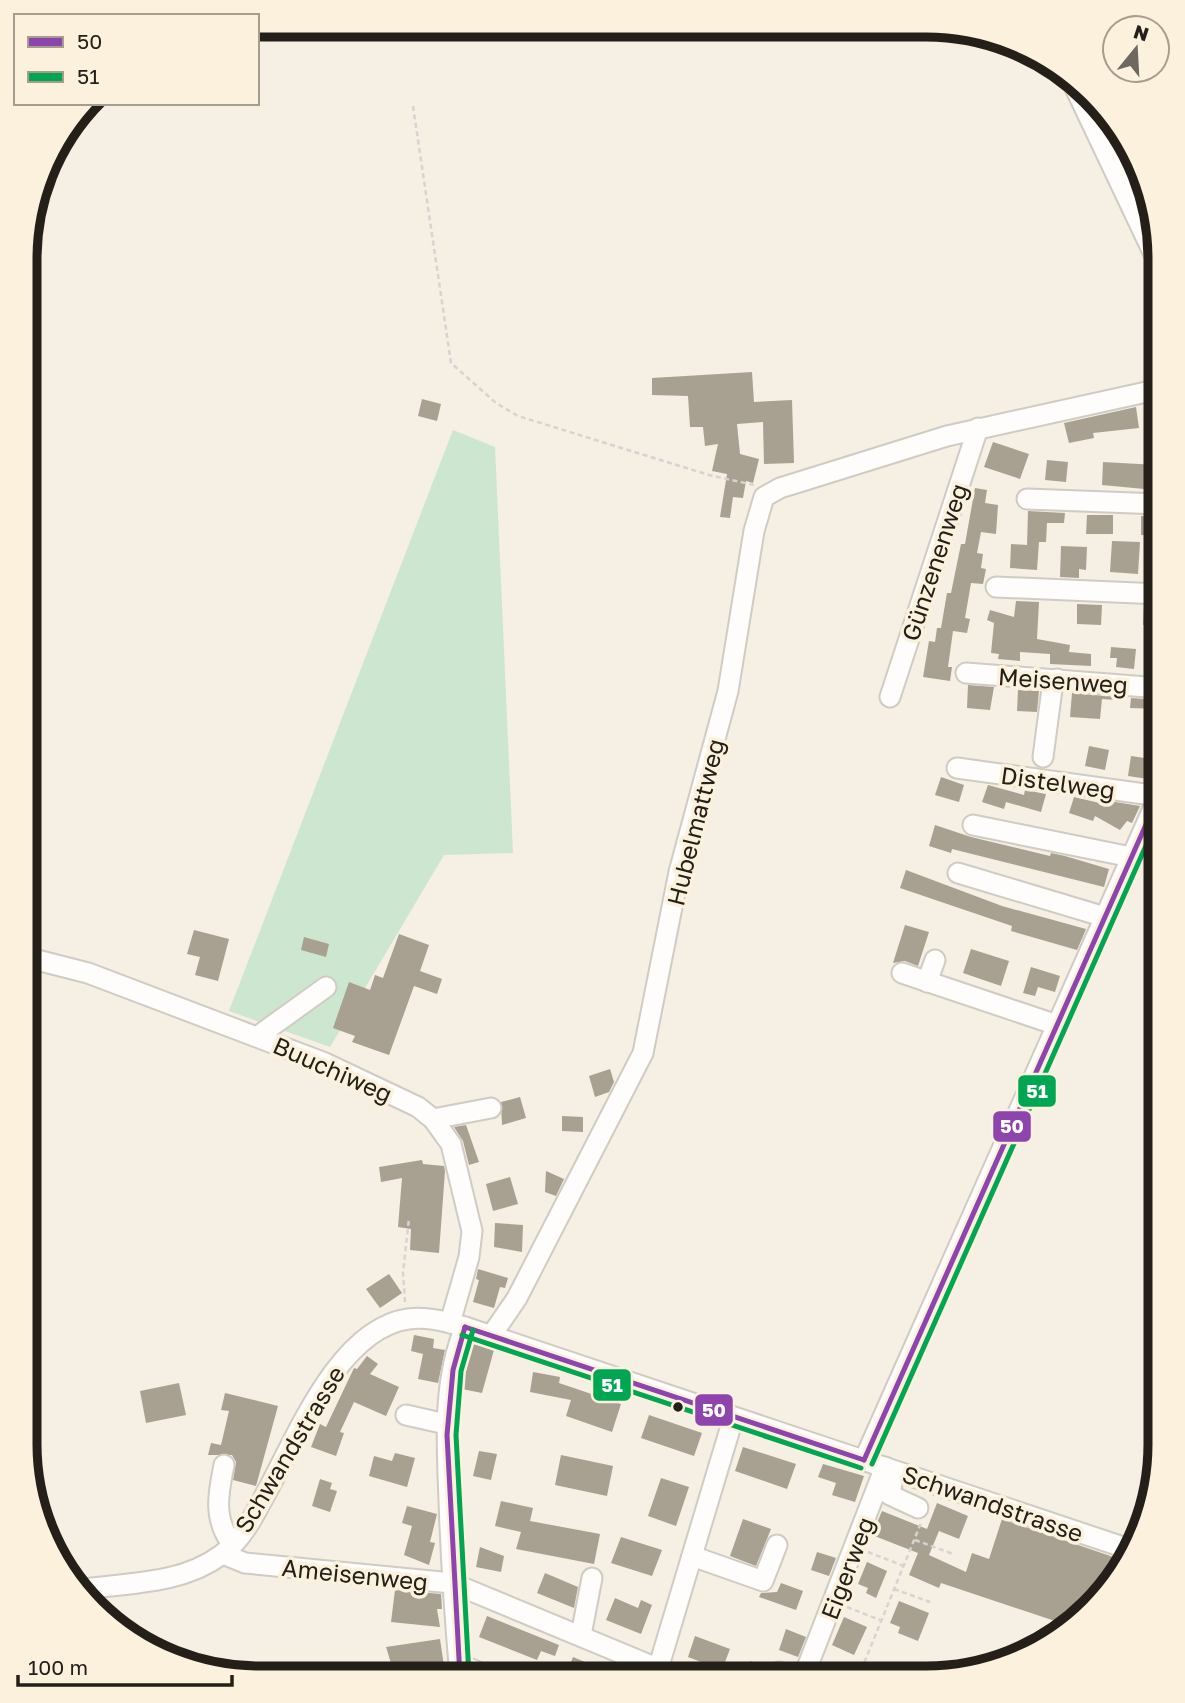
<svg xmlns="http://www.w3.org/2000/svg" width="1185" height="1703" font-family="'Golos Text',sans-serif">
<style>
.green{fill:#cde6d0}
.building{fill:#a8a192}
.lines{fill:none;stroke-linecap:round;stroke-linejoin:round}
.minor-casing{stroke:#d0cbc3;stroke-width:23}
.path{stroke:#d6d4d0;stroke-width:2.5;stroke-dasharray:5 3.5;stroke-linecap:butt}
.minor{stroke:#fefdfb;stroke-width:19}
.bus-1-casing{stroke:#fcf1dd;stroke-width:10}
.bus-2-casing{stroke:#fcf1dd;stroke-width:10}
.bus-1{stroke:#8e44ad;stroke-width:5}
.bus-2{stroke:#00a651;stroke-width:5}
.bus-dot{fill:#242019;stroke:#fcf1dd;stroke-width:2.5}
.labels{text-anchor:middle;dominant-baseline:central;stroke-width:7;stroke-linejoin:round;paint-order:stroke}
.street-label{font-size:24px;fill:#242019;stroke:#fcf1dd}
.rim{fill:none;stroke:#242019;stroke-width:9}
.line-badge{stroke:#fcf1dd;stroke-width:2.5}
.badge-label{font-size:19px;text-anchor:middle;font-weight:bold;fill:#fff}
</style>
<rect width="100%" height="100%" fill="#f5efe4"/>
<!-- green -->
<path class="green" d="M453,430L495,447L513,853L444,855L330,1047L229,1011Z"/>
<!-- building -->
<g class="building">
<path d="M752,372L754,402L792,400L794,463L764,464L763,422L737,424L740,454L759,459L753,483L746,481L743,498L733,497L730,518L720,517L727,474L712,471L718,444L705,446L703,427H690L688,396L652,395V378Z"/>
<path d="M422,399L441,404L437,421L418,416Z"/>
<path d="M1136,407L1139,428L1093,433L1094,438L1069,443L1064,423Z"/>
<path d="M993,442L1029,454L1020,479L984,467Z"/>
<path d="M1047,460L1068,462L1066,482L1045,480Z"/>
<path d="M1103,462L1157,465L1155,490L1102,485Z"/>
<path d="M975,488L987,490L985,503L998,505L996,534L981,532L977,553L983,554L981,568L986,569L983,584L971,583L965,618L970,619L967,633L953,631L948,667H952L950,681L923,677L929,641L935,642L937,628H941L947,593H951L961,544H965Z"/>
<path d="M1028,511L1065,513L1064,523H1047L1046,542H1039L1037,570L1010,568L1011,544L1027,545Z"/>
<path d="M1087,515H1113V534H1086Z"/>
<path d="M1141,516L1160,517V536L1141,535Z"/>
<path d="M1112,541L1140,542L1138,574L1110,572Z"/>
<path d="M1061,546L1087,547L1086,570L1079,569V578L1060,577Z"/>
<path d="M1016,601L1039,602L1037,639L1070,645L1069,652L1091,654V666L1050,664V654L1020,652V661L998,659L999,654L991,653L994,623L987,620L990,610L1014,617Z"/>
<path d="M1077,604L1102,605L1101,625L1077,624Z"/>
<path d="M1144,606L1160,607V626L1143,625Z"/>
<path d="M1111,647L1136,649L1134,669L1116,667L1117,658H1110Z"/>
<path d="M968,685L994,687L990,710L967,708Z"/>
<path d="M1018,690L1039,691L1037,712L1017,711Z"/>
<path d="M1072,693L1117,697L1116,700L1102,699L1100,719L1070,717Z"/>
<path d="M1131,698L1160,700V709L1130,708Z"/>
<path d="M1089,746L1109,750L1105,770L1085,766Z"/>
<path d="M1131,756L1158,760L1155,780L1128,776Z"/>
<path d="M941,777L964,785L959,802L935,795Z"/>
<path d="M988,785L1024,795L1025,790L1046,794L1041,812L1006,802L1004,809L982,802Z"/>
<path d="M1074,797L1108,805L1109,801L1140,806L1132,823L1127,821L1120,830L1095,816L1093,821L1069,813Z"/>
<path d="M935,825L971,837L1050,856L1051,853L1065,856L1109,869L1104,887L952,849L951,853L929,846Z"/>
<path d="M906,870L1002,906L1086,929L1084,934L1077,950L1011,931L1012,926L900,888Z"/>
<path d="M905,925L929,932L918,966L905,961L893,963Z"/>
<path d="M194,930L229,939L218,981L195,975L200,957L187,954Z"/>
<path d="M399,934L429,945L420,971L442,979L437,994L414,986L389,1055L352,1042L355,1036L333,1028L349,982L370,990L375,975L383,978Z"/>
<path d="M304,937L329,944L326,957L301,950Z"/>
<path d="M971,949L1009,961L1001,986L963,973Z"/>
<path d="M1031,967L1060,976L1055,992L1038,987L1035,996L1023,993Z"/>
<path d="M610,1069L614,1082L609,1092L595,1097L589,1076Z"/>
<path d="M520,1097L526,1118L502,1125L501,1102Z"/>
<path d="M562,1116L583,1117V1132L562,1131Z"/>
<path d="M466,1125L479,1162L469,1165L463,1141L454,1127Z"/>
<path d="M422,1160L423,1164L444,1166L445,1171L439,1253L410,1250L411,1229L398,1227L402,1178L381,1182L379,1167Z"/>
<path d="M546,1171L564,1179L556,1196L545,1192Z"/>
<path d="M510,1177L518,1204L493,1211L486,1184Z"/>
<path d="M495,1223L523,1225L522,1252L494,1247Z"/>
<path d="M478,1269L508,1278L505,1288L500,1287L494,1308L473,1302L479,1280L476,1279Z"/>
<path d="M389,1274L402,1293L380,1308L366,1289Z"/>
<path d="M414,1335L434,1339L433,1348L445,1350L438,1383L418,1379L423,1354L411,1351Z"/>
<path d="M472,1343L494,1350L482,1393L462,1389Z"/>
<path d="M367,1356L378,1364L370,1374L399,1387L386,1416L354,1402L340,1432L344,1433L336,1456L311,1447L320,1424L326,1427L354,1368L357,1369Z"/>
<path d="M533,1372L560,1377L559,1383L621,1404L612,1432L566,1416L571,1400L530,1392Z"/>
<path d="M179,1383L186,1415L146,1423L140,1391Z"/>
<path d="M225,1393L278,1406L256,1486L233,1480L236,1462L232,1455H208L211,1443L221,1445L229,1411L221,1410Z"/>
<path d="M649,1415L702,1433L694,1456L641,1438Z"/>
<path d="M743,1447L796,1464L787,1489L735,1471Z"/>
<path d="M479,1451L497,1454L491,1480L473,1476Z"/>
<path d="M395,1453L415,1458L407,1487L369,1476L374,1456L392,1461Z"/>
<path d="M561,1455L613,1466L607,1496L555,1485Z"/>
<path d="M823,1464L864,1476L855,1502L832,1495L836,1483L818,1477Z"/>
<path d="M661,1478L689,1487L676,1526L648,1516Z"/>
<path d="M320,1479L332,1483L330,1489L337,1491L330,1512L312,1506Z"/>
<path d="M501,1501L533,1508L530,1521L600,1534L594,1564L516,1549L521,1532L495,1526Z"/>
<path d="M937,1503L968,1516L959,1539L939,1531L929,1555L966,1572L972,1553L989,1559L1002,1519L1125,1561L1121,1575L1064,1624L941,1583L939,1588L909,1575L918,1553L872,1535L882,1511L927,1529Z"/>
<path d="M407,1506L437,1514L430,1542L435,1543L429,1565L404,1555L412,1526L402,1523Z"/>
<path d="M743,1519L771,1529L756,1566L730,1556Z"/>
<path d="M621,1537L662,1550L652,1576L611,1563Z"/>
<path d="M480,1547L504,1556L501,1572L476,1567Z"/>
<path d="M817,1552L836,1558L829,1576L811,1570Z"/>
<path d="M867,1562L887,1571L876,1598L866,1593L868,1588L858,1584Z"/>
<path d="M545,1573L578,1587L574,1608L537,1593Z"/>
<path d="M781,1583L803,1591L796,1610L759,1597L761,1593L777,1592Z"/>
<path d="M395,1590L441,1594L442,1609H437L440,1627L391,1622Z"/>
<path d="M615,1598L638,1608L641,1600L652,1605L641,1634L606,1620Z"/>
<path d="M899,1601L929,1613L918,1641L898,1633L900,1627L890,1623Z"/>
<path d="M487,1616L559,1645L555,1656L541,1651L537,1660L479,1637Z"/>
<path d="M844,1617L867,1627L854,1655L832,1645Z"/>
<path d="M786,1629L806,1637L798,1657L779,1650Z"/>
<path d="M695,1636L730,1649L722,1670L688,1657Z"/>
<path d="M440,1639L444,1666L394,1673L386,1647Z"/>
<path d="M573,1657L622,1677L621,1678L565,1677Z"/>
<path d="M952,1660L984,1661L985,1665L952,1671Z"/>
<path d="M750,1661L768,1668L769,1678H744Z"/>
</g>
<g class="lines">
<defs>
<g id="minor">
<path d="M1068,73L1160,267"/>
<path d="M1027,499L1160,504"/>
<path d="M996,587L1160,594"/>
<path d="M966,673L1160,688"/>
<path d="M890,697L978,428"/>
<path d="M1043,757L1052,689L1057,679"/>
<path d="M957,768L1159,796"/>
<path d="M973,825L1131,857"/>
<path d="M958,873L1105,917"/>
<path d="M25,957L88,973L325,1063L418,1107L433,1119L451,1144L472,1231L469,1257L450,1323"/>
<path d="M902,973L1057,1025"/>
<path d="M927,982L935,960"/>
<path d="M258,1036L326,987"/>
<path d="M433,1119L491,1108"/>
<path d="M491,1336L517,1298L643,1053L679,872L728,691L754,531L764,497L780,488L947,436L1160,389"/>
<path d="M406,1415L446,1424"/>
<path d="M864,1460L1160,793"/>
<path d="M224,1465C218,1494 213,1519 232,1544"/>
<path d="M894,1471L890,1495L918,1508"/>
<path d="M223,1554L245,1563L452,1583L681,1678"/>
<path d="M692,1556L763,1581L777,1545"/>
<path d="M83,1589C129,1583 182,1584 221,1555C241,1541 254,1516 265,1495C296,1439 338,1329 408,1319C427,1316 447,1322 465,1327L1129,1549"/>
<path d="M581,1635L592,1578"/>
<path d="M661,1659L733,1419"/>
<path d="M459,1664L490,1677"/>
<path d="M809,1669L832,1678"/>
<path d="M779,1672L797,1678"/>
<path d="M460,1677C455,1619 451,1560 449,1501C447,1443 442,1383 465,1327"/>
<path d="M803,1678L885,1467"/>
</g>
</defs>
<!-- minor casing -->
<use href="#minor" class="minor-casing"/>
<!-- path -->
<g class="path">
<path d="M413,106L451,363L496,403L518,416L709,475L754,485"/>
<path d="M405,1302L403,1273L409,1218"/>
<path d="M915,1540L953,1554"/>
<path d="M868,1552L904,1566"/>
<path d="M894,1589L930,1602"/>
<path d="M847,1607L880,1620"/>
<path d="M858,1678L921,1523"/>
</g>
<!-- minor -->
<use href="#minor" class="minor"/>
<defs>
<g id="bus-1">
<path d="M465,1327L864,1460"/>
<path d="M864,1460L1160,793"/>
<path d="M460,1677L447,1435L453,1370L465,1327"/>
</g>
<g id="bus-2">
<path d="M462,1335L861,1468"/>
<path d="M872,1464L1160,814"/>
<path d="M469,1676L456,1435L461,1371L473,1330"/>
</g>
</defs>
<!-- bus-1 casing -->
<use href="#bus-1" class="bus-1-casing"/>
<!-- bus-2 casing -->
<use href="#bus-2" class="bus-2-casing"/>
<!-- bus-1 -->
<use href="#bus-1" class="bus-1"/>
<!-- bus-2 -->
<use href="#bus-2" class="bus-2"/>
</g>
<!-- markers -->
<circle class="bus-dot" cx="678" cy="1407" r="6"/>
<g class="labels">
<!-- street labels -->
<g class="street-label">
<text transform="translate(934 562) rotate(-72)">Günzenenweg</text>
<text transform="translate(1063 680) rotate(4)">Meisenweg</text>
<text transform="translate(1058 782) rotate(8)">Distelweg</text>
<text transform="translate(695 822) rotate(-76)">Hubelmattweg</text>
<text transform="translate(333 1069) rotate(24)">Buuchiweg</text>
<text transform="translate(289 1449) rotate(-59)">Schwandstrasse</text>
<text transform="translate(993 1503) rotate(19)">Schwandstrasse</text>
<text transform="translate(847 1568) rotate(-69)">Eigerweg</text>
<text transform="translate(355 1574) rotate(6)">Ameisenweg</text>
</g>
</g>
<!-- crop -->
<path d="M0 0H1185V1703H0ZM259 37H926A222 222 0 0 1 1148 259V1444A222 222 0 0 1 926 1666H259A222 222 0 0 1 37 1444V259A222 222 0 0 1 259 37Z" fill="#fcf1dd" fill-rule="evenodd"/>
<path class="rim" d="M259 37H926A222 222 0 0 1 1148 259V1444A222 222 0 0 1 926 1666H259A222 222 0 0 1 37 1444V259A222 222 0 0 1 259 37Z"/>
<g class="line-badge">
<rect x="1017" y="1074" width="40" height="34" rx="7" fill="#00a651"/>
<rect x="992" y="1110" width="40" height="33" rx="7" fill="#8e44ad"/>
<rect x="592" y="1368" width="40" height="34" rx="7" fill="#00a651"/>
<rect x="694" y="1393" width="40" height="34" rx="7" fill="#8e44ad"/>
</g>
<g class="badge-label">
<text x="1037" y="1098">51</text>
<text x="1012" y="1133">50</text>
<text x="612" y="1392">51</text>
<text x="714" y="1417">50</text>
</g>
<!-- legend -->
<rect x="14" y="14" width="245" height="91" fill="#fcf1dd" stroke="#a69d8f" stroke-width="2"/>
<rect x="28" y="37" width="35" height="10" fill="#8e44ad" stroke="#a69d8f" stroke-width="2"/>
<text x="77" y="49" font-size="21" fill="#242019">50</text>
<rect x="28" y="72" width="35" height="10" fill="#00a651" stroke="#a69d8f" stroke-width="2"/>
<text x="77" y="84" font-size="21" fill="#242019">51</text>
<!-- north arrow -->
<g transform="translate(1136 49) rotate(18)"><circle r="33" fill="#fcf1dd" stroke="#a69d8f" stroke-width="2"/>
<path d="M0-5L12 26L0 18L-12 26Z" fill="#6d6860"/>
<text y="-10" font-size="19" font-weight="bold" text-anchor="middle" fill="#242019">N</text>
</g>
<!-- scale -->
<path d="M18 1675v10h214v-10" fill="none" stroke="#242019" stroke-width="3.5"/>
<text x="28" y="1675" font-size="21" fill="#242019" stroke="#fcf1dd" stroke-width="5" paint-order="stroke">100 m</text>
</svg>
